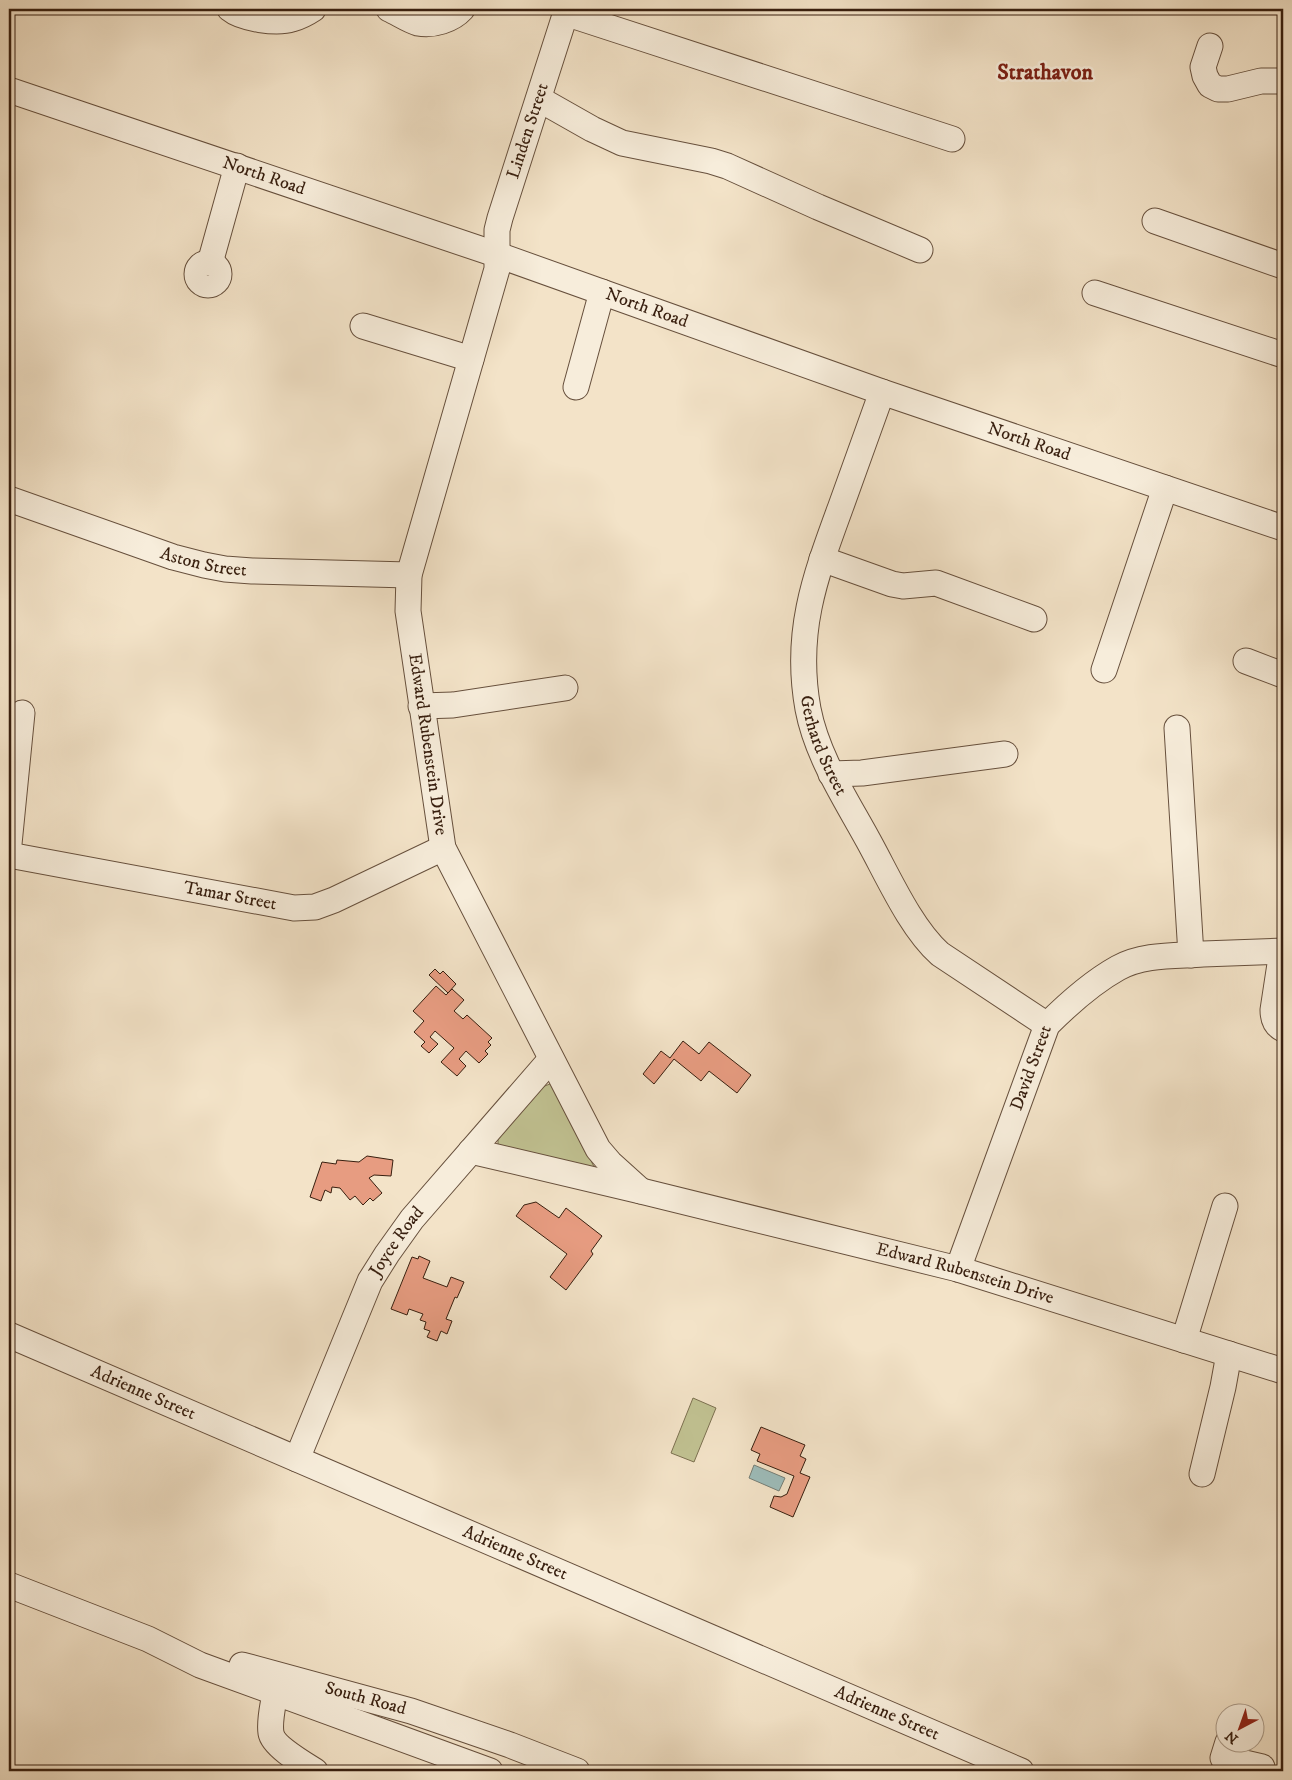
<svg xmlns="http://www.w3.org/2000/svg" width="1292" height="1780" font-family="'IM FELL DW Pica',serif">
<style>
.green{fill:#c1c292;stroke:#7c7050}
.water{fill:#9dbdbb;stroke:#757e76}
.building{fill:#e79c81;stroke:#381f0f}
.lines{fill:none;stroke-linecap:round;stroke-linejoin:round}
.minor-casing{stroke:#67503d;stroke-width:27}
.minor{stroke:#f7eddb;stroke-width:25}
.labels{text-anchor:middle;dominant-baseline:central;stroke-width:5;stroke-linejoin:round;paint-order:stroke}
.street-label{font-size:18px;fill:#381f0f;stroke:#f7eddb}
.district-label{font-size:22px;font-weight:bold;fill:#7a1f14;stroke:#f7eddb}
</style>
<rect width="100%" height="100%" fill="#f3e3c8"/>
<filter id="stains"><feTurbulence type="fractalNoise" baseFrequency=".004" numOctaves="4"/><feColorMatrix values="0 0 0 0 .2 0 0 0 0 .09 0 0 0 0 .02 0 0 0 .5 -.17"/></filter>
<radialGradient id="worn" r=".72"><stop offset=".6" stop-color="#630" stop-opacity="0"/><stop offset="1" stop-color="#630" stop-opacity=".3"/></radialGradient>
<!-- green -->
<g class="green">
<path d="M550,1084L557,1090L596,1171L498,1145V1138L542,1087Z"/>
<path d="M693,1398L716,1408L694,1462L671,1453Z"/>
</g>
<!-- water -->
<path class="water" d="M754,1465L785,1478L779,1491L749,1478Z"/>
<!-- building -->
<g class="building">
<path d="M435,969L440,974L443,971L456,984L448,993L429,975Z"/>
<path d="M436,986L446,995L452,989L464,1000L454,1011L463,1019L467,1015L492,1038L488,1042L491,1045L485,1051L488,1054L479,1063L466,1051L459,1059L466,1066L457,1076L441,1062L454,1048L435,1031L430,1037L438,1044L429,1053L421,1046L425,1042L414,1032L424,1021L413,1011Z"/>
<path d="M683,1041L699,1054L709,1042L751,1075L737,1093L709,1071L701,1081L674,1059L654,1084L643,1074L661,1051L670,1058Z"/>
<path d="M367,1156L393,1160L391,1176L374,1175L369,1178L382,1193L373,1201L370,1198L363,1205L355,1196L350,1200L340,1188L332,1187L331,1193L325,1190L321,1201L310,1197L322,1162L336,1164L337,1160L359,1162Z"/>
<path d="M536,1202L559,1218L566,1208L602,1236L591,1251L593,1254L566,1290L550,1277L567,1254L516,1216L524,1205Z"/>
<path d="M419,1256L430,1261L423,1278L447,1287L451,1277L464,1282L457,1298L455,1297L446,1319L452,1321L447,1334L441,1331L437,1341L427,1337L430,1331L424,1329L426,1322L420,1320L423,1314L409,1309L407,1315L391,1309L412,1257L418,1259Z"/>
<path d="M761,1427L805,1445L800,1456L806,1459L800,1473L810,1477L793,1517L770,1507L774,1496L781,1497L787,1494L794,1476L757,1461L760,1454L751,1450Z"/>
</g>
<g class="lines">
<defs>
<g id="minor">
<path d="M230,9C242,19 277,24 292,19C299,17 307,13 313,9"/>
<path d="M389,9C398,13 408,20 418,23C433,26 452,20 462,9"/>
<path id="s1" d="M567,9L500,218L497,230V269L409,575L408,611L443,848L598,1149L610,1163L641,1191"/>
<path d="M565,13L952,139"/>
<path d="M1210,46L1203,67L1205,76L1210,85L1218,89H1228L1261,81H1283"/>
<path id="s2" d="M9,90L498,255L882,392L1283,528"/>
<path d="M539,99L592,129L622,143L711,161L727,166L818,207L920,250"/>
<path d="M1155,221L1283,266"/>
<path d="M210,263L237,166"/>
<circle cx="208" cy="274" r="11"/>
<path d="M1095,293L1283,355"/>
<path d="M363,326L471,359"/>
<path d="M576,387L602,292"/>
<path id="s3" d="M882,392C868,430 855,468 841,506C815,577 794,632 808,709C817,756 845,798 868,840C888,876 910,927 940,954L1047,1025"/>
<path id="s4" d="M9,499L173,557L204,565L225,569L252,571L409,575"/>
<path d="M822,559L892,584L903,586L936,583L1034,619"/>
<path d="M1246,661L1283,675"/>
<path d="M1104,670L1165,488"/>
<path d="M421,706L453,705L565,688"/>
<path d="M1177,728L1191,955"/>
<path d="M831,774L862,773L1005,754"/>
<path d="M9,844L22,713"/>
<path id="s5" d="M9,855L294,908L315,907L334,900L443,848"/>
<path d="M1282,951L1273,1010C1273,1019 1275,1025 1283,1029"/>
<path id="s6" d="M471,1151L641,1191L958,1269L1283,1371"/>
<path id="s7" d="M958,1269L1047,1025C1068,1004 1091,983 1118,968C1143,954 1175,956 1203,954C1230,953 1257,952 1283,951"/>
<path id="s8" d="M9,1335L1021,1771"/>
<path d="M1184,1340L1225,1206"/>
<path id="s9" d="M297,1459L370,1281L387,1254L412,1219L551,1059"/>
<path d="M1202,1474L1223,1387L1229,1354"/>
<path d="M9,1585L148,1639L200,1665L490,1771"/>
<path id="s10" d="M242,1665L411,1711L510,1745L577,1771"/>
<path d="M275,1693C273,1706 269,1721 271,1733C273,1746 304,1764 315,1771"/>
<path d="M1228,1742L1223,1758L1262,1767"/>
</g>
</defs>
<!-- minor casing -->
<use href="#minor" class="minor-casing"/>
<!-- minor -->
<use href="#minor" class="minor"/>
</g>
<g class="labels">
<!-- street labels -->
<g class="street-label">
<text transform="translate(528 131) rotate(-72)">Linden Street</text>
<text stroke="none"><textPath href="#s2" startOffset="269">North Road</textPath></text>
<text stroke="none"><textPath href="#s2" startOffset="674">North Road</textPath></text>
<text stroke="none"><textPath href="#s2" startOffset="1079">North Road</textPath></text>
<text stroke="none"><textPath href="#s4" startOffset="205">Aston Street</textPath></text>
<text stroke="none"><textPath href="#s3" startOffset="369">Gerhard Street</textPath></text>
<text stroke="none"><textPath href="#s1" startOffset="760">Edward Rubenstein Drive</textPath></text>
<text stroke="none"><textPath href="#s5" startOffset="225">Tamar Street</textPath></text>
<text stroke="none"><textPath href="#s7" startOffset="214">David Street</textPath></text>
<text stroke="none"><textPath href="#s9" startOffset="240">Joyce Road</textPath></text>
<text stroke="none"><textPath href="#s6" startOffset="509">Edward Rubenstein Drive</textPath></text>
<text stroke="none"><textPath href="#s8" startOffset="146">Adrienne Street</textPath></text>
<text stroke="none"><textPath href="#s8" startOffset="551">Adrienne Street</textPath></text>
<text stroke="none"><textPath href="#s10" startOffset="128">South Road</textPath></text>
<text stroke="none"><textPath href="#s8" startOffset="956">Adrienne Street</textPath></text>
</g>
<!-- district labels -->
<g class="district-label">
<text x="1045" y="72">Strathavon</text>
</g>
</g>
<!-- margin -->
<rect width="1292" height="1780" fill="none" stroke="#f3e3c8" stroke-width="30"/>
<rect x="10" y="10" width="1272" height="1760" fill="none" stroke="#381f0f" stroke-width="2.5"/>
<rect x="15" y="15" width="1262" height="1750" fill="none" stroke="#381f0f"/>
<!-- north arrow -->
<g transform="translate(1240 1728) rotate(221)"><circle r="24" fill="#f7eddb" stroke="#ab9b89"/>
<path d="M0-4L9 19L0 12L-9 19Z" fill="#8f2418"/>
<text y="-8" font-size="14" font-weight="bold" text-anchor="middle" fill="#381f0f">N</text>
</g>
<rect width="100%" height="100%" filter="url(#stains)"/>
<rect width="100%" height="100%" fill="url(#worn)"/>
</svg>
